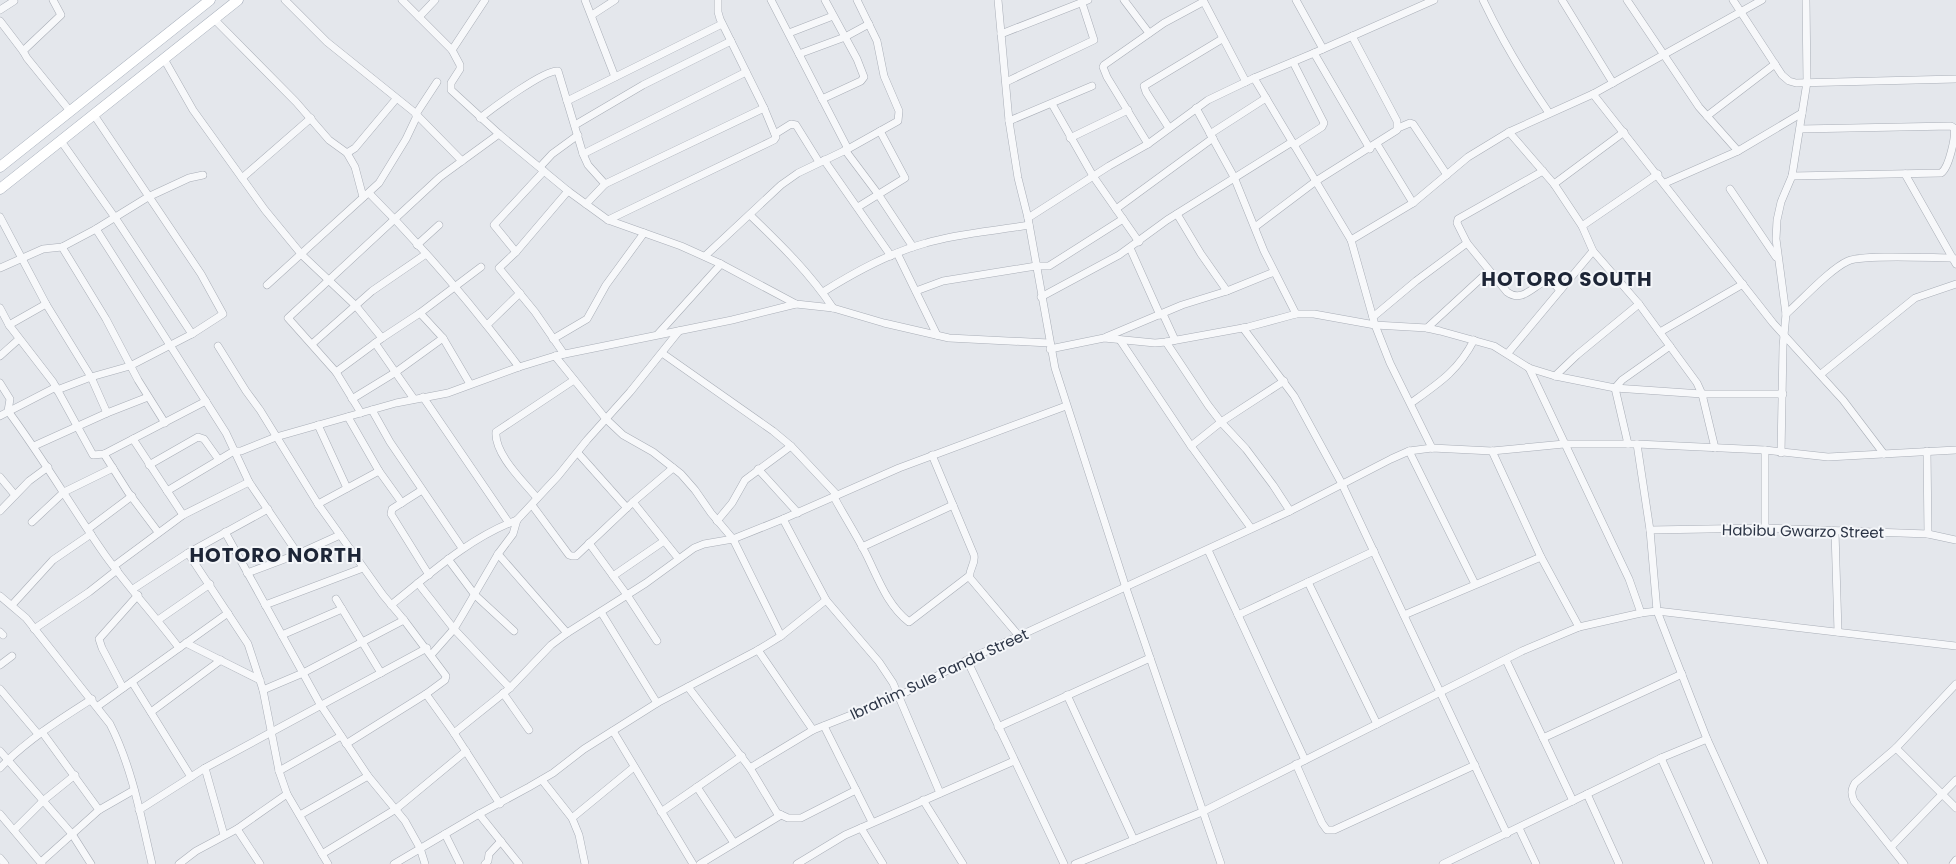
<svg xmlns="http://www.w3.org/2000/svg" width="1956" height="864" font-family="Poppins,sans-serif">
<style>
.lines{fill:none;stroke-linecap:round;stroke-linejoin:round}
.street-casing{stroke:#a9aeb7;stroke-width:8}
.primary-casing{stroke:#a3abb8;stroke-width:11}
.street{stroke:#f7f8fa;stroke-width:7}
.primary{stroke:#fff;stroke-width:10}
.labels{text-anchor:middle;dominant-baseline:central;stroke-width:4;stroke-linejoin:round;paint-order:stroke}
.street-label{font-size:15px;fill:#2b3445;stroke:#f4f6f9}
.district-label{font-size:20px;font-weight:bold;letter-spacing:1px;fill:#1d2536;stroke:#f4f6f9}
</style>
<rect width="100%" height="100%" fill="#e4e7ec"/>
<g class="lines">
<defs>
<g id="street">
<path d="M53,0L61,15L23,51L27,58L70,111"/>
<path d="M285,0L327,42L414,112L462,161"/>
<path d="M402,0L452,50L460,65V69L451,83V90L499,134L568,191L608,220L681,246L721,264L796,304L833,308L884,323L949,338L1049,343"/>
<path d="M585,0L615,77"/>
<path d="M771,0L848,149"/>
<path d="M998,0L1009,121L1018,178L1028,218L1055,368L1126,588L1221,864"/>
<path d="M1124,0L1149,33"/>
<path d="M1203,0L1246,82"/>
<path d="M1296,0L1323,49"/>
<path d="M1483,0C1502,40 1524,77 1549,113"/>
<path d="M1562,0L1613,83"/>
<path d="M1627,0L1699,107L1738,151"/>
<path d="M1733,0L1782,75L1789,81L1796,83L1956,79"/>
<path d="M0,10L14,1"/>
<path d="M592,15L615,0"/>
<path d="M419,17L435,0"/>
<path d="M214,19L296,102L329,140L347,153L355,167L363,197"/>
<path d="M0,21L23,51"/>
<path d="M789,33L833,16"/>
<path d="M1001,34L1088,0"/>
<path d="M452,50L485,0"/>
<path d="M1314,53L1370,149"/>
<path d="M799,54L845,37L869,24"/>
<path d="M164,59L193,110L265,210L302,255L356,306L382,338"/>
<path d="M1293,62L1324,123L1322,127L1294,145"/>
<path d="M1254,78L1351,240L1375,325L1390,363L1432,448"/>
<path d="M1006,82L1094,40L1082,3"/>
<path d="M1593,94L1773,323L1843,400L1884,454"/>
<path d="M822,99L861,81L864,77L857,59L825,0"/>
<path d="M567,101L722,24"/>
<path d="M1052,104L1093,176L1139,242"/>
<path d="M1196,108L1234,177L1264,251L1296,314"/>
<path d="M1707,116L1775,64"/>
<path d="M480,118C493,108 545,69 558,71L583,154L588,165L605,184L586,204"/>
<path d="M1009,121L1092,86"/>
<path d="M575,125L643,85L731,41"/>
<path d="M1169,128L1146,92L1144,86L1222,39"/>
<path d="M1398,128L1410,123L1413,124L1447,175"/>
<path d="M1509,132L1554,184L1582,226L1593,251L1639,304L1697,383L1702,394L1715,448"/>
<path d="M775,134L791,124L796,125L819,162"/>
<path d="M1210,134L1266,98"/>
<path d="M1070,138L1128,110"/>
<path d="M61,141L116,219L192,334"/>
<path d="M1148,144L1107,77L1103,67L1104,65L1164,23L1203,2"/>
<path d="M1377,144L1413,203"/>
<path d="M845,150L878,194L913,247"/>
<path d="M347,153L355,148L396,99"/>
<path d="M583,154L746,72"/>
<path d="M824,160L891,256"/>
<path d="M540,167L552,154L578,135"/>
<path d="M1543,171L1458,219L1457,223L1467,243L1507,292C1522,303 1532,287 1547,280H1550L1560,290"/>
<path d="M1905,174L1956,264"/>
<path d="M1792,176L1941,173C1949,168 1956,136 1954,128L1951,126L1800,129"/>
<path d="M242,178L311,118"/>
<path d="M1665,183L1738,151L1802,113"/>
<path d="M605,184L764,108"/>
<path d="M1554,184L1624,132"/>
<path d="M1730,189L1776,257"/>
<path d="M369,193C423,247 473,306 519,367"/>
<path d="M858,207L905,178L880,131"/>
<path d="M1116,209L1213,138"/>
<path d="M1177,214L1201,254L1227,291"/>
<path d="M750,215C780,244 810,273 833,308"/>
<path d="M0,217L46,304L91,377L107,413"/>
<path d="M1028,218L1109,166L1148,144L1208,100L1254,78L1314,53L1434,0"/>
<path d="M608,220L774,140L776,137L764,108L720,19L718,12V0"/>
<path d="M1582,226L1658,174"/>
<path d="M1255,227L1316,181L1397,130V121L1352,36"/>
<path d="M96,229L226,433L249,482L298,554"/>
<path d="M1351,240L1413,203L1468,157L1509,132L1593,94L1762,0"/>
<path d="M417,245L439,225"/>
<path d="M62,247L106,319L138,380L165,423"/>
<path d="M1130,248L1160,315"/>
<path d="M516,252L494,225L544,171"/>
<path d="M897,253L937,335"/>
<path d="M705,256L781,185L798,173L848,149L898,121L899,111L884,76L877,41L857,0"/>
<path d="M0,268L43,249L62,247L96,229L148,197L189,178L203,175"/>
<path d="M267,285L379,183L406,139L416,118V114L437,82"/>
<path d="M916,291L943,281L1036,266H1049L1123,219"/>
<path d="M823,292C855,272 889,253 926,243C959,233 995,231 1029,225"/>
<path d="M1041,297L1119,255L1167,220L1292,142"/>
<path d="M0,308L9,325L53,382L93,455L104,454L206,401"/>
<path d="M1163,314L1175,340"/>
<path d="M1786,314C1802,300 1830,269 1848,261C1863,254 1932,258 1953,258"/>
<path d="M1373,317L1416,281L1467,243"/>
<path d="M9,325L46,304"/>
<path d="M487,325L520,293"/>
<path d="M1243,328L1294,396L1342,484L1507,834"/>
<path d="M1427,328L1489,271"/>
<path d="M1660,332L1743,284"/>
<path d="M658,334L721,264"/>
<path d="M1106,337L1182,305L1227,291L1274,272"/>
<path d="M553,339L587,319L606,285L644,233"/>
<path d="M1120,340L1191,446L1251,528"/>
<path d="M1166,342L1208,405L1221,422L1246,449L1273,485L1290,511"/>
<path d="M375,343L414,399"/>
<path d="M312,344L372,291L426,254"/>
<path d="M218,346L246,391L260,410L318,504L383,595L404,620L446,676L445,680L426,694L346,744"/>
<path d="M1050,349L1104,338L1155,343L1166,342L1248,327L1296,314H1314L1375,325L1427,328L1440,331L1494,346L1529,368L1555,376L1615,388L1702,394H1783"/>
<path d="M662,353L773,431L791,446L837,495"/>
<path d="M1508,353L1593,251"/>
<path d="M564,354L535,312L499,268L516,252L568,191"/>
<path d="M0,356L19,339"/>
<path d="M555,356L606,419L623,435L653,452L681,474L695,490L711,513L733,539L781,636"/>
<path d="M1529,368L1629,579L1641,613"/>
<path d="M336,372L382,338L420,313"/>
<path d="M1821,374L1915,298L1956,284"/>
<path d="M1555,376L1577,355L1639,304"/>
<path d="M0,383L10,399L8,411C43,458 72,508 105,555C128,587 155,616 179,648"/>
<path d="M470,384L443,338L420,313L481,267"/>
<path d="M57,390L91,377L130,366L192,334L223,314L201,274L94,115"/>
<path d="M423,397L509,523"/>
<path d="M352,399L396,372L443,338"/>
<path d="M1411,403C1439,383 1458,371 1474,340"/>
<path d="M372,410L390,442L462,548"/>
<path d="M361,413L336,372L288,318L440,177L499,134"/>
<path d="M0,416L56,387"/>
<path d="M348,417L379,471L402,503"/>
<path d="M318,425L347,488"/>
<path d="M133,439L183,515"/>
<path d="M1628,444L1615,388L1622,380L1670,346"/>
<path d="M1637,444L1650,530L1657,611L1707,739L1764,864"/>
<path d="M34,446L107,413L148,397"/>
<path d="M1191,446L1221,422L1284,381"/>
<path d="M1765,450V528"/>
<path d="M1409,451L1475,584"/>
<path d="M1492,451L1541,557L1579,627"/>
<path d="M1927,451L1928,534"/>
<path d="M578,453L627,508"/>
<path d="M1781,453L1783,346L1786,314L1776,239L1777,220L1781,202L1792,176L1807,82L1806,0"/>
<path d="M104,454L128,492L158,532"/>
<path d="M932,455L974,555C976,564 968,570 970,578L1019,636"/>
<path d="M149,465L198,437L204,439L219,460"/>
<path d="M758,469L798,513"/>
<path d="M0,477L15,495"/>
<path d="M422,490L392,509L391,514L429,575"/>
<path d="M167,491L234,451H241L276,437L396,403L448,393L519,367L555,356L732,320L796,304"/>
<path d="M834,497C844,516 856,534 866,554C878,578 887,605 909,622L969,576"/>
<path d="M537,498C524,482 494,454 496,432L574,380"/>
<path d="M633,502L678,558"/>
<path d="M318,504L379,471"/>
<path d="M532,505L569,555L572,556H576L633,502L673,468"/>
<path d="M0,511L29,481L48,467"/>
<path d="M783,519L826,600L879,662L893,683L940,793"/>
<path d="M717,521L732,503L745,480L791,446"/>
<path d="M32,522L64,492L113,468"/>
<path d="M88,529L132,496"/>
<path d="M1650,530L1765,528L1928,534L1956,540"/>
<path d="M1835,531L1838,632"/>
<path d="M225,532L320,704L368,776L405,821L420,848L425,864"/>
<path d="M589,543L627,595L657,641"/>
<path d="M862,547L953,505"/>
<path d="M1208,550L1305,760"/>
<path d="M188,553L248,644L263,690L279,771L287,794L328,864"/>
<path d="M498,554L567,633"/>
<path d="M448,559L475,595L514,631"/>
<path d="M114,566L183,515L249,482"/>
<path d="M247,573L298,554L340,535"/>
<path d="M613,576L664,541"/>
<path d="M1308,582L1377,724"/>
<path d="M418,583L454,629L510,688"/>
<path d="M133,589L188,553L268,509"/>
<path d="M0,596L26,618L110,724C132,767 141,817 152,864"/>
<path d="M336,599L381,673"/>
<path d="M12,605L53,560L91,534"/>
<path d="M265,605L363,568"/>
<path d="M391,605C431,573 469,538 517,520"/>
<path d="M601,612L657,703"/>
<path d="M1238,615L1374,551"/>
<path d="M1404,615L1541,557"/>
<path d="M158,620L210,584"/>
<path d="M34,629L89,592L117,570"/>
<path d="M0,632L3,635"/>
<path d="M282,635L342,609"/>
<path d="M186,643L260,680"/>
<path d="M758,650L813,730"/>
<path d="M431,655L454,629L463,614L498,554L513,534L517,520L558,476L587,440L630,392L679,331"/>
<path d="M967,660L1064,864"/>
<path d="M1506,660L1573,801"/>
<path d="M0,665L12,656"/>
<path d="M132,682L191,777"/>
<path d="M688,687L750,768L777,813L788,818H801L856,790"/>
<path d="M123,688L102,648L99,639L138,595"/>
<path d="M0,689L38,734"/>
<path d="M263,690L303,673L404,620"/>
<path d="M503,693L529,730"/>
<path d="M426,694L454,733L500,804"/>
<path d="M1067,695L1134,840"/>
<path d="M98,706L228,613"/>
<path d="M151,712L221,660"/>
<path d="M824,726L872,822"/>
<path d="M998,727L1150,658"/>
<path d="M613,731L693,864"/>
<path d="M42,732L99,810"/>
<path d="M454,733L510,688L551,645L567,633L646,583L694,548L704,544L733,539L783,519L899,468L1066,406"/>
<path d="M1543,738L1682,674"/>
<path d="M1896,748L1956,808"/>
<path d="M0,751L72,834L91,864"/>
<path d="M1661,758L1709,864"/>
<path d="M1296,764L1322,823L1327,830H1334L1475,765"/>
<path d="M0,768C27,740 59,720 92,699"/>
<path d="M205,768L224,835"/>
<path d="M750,768L813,730L899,696L967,660L1290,511L1391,459L1409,451L1432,448L1492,451L1564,444H1637L1765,450L1828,457L1956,450"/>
<path d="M279,771L341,736"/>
<path d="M542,780L572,818L579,835L585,864"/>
<path d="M697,787L734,843"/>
<path d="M1587,794L1619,864"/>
<path d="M923,800L963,864"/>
<path d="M139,810L205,768L427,648"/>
<path d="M661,812L742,756"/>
<path d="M0,814L42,864"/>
<path d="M479,814L519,864"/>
<path d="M300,815L368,776"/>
<path d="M572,818L634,767"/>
<path d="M861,828L883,864"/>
<path d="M1519,828L1536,864"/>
<path d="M237,829L287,794"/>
<path d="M14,830L44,800L75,775"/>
<path d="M445,834L460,864"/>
<path d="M1891,847L1956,780"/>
<path d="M322,854L396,809L466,751"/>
<path d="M0,858L5,864"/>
<path d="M41,862L99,810L134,790"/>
<path d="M179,864L196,851L237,829L260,864"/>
<path d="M394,864L479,814L529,787L553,773L584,749L657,703L758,650L781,636L826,600"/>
<path d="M485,864L488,861L489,854L501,841"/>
<path d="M700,864L781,815"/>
<path d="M797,864L845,835L1014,761"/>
<path d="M1075,864L1202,812L1522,651L1579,627L1641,613L1657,611L1956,646"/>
<path d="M1443,864L1661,758L1707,739"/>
<path d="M1904,864L1854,801C1851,794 1851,790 1855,783L1896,748L1956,684"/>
<path d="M1953,864L1956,860"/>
</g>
<g id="primary">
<path d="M0,167L210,0"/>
<path d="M0,189L238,0"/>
</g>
</defs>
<!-- street casing -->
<use href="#street" class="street-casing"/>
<!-- primary casing -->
<use href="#primary" class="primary-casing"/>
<!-- street -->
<use href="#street" class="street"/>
<!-- primary -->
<use href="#primary" class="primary"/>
</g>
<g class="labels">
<!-- street labels -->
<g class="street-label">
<text transform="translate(1803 531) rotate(1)">Habibu Gwarzo Street</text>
<text transform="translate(939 674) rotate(-25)">Ibrahim Sule Panda Street</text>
</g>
<!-- district labels -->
<g class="district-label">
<text x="1567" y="279">HOTORO SOUTH</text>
<text x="276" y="555">HOTORO NORTH</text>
</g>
</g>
</svg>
